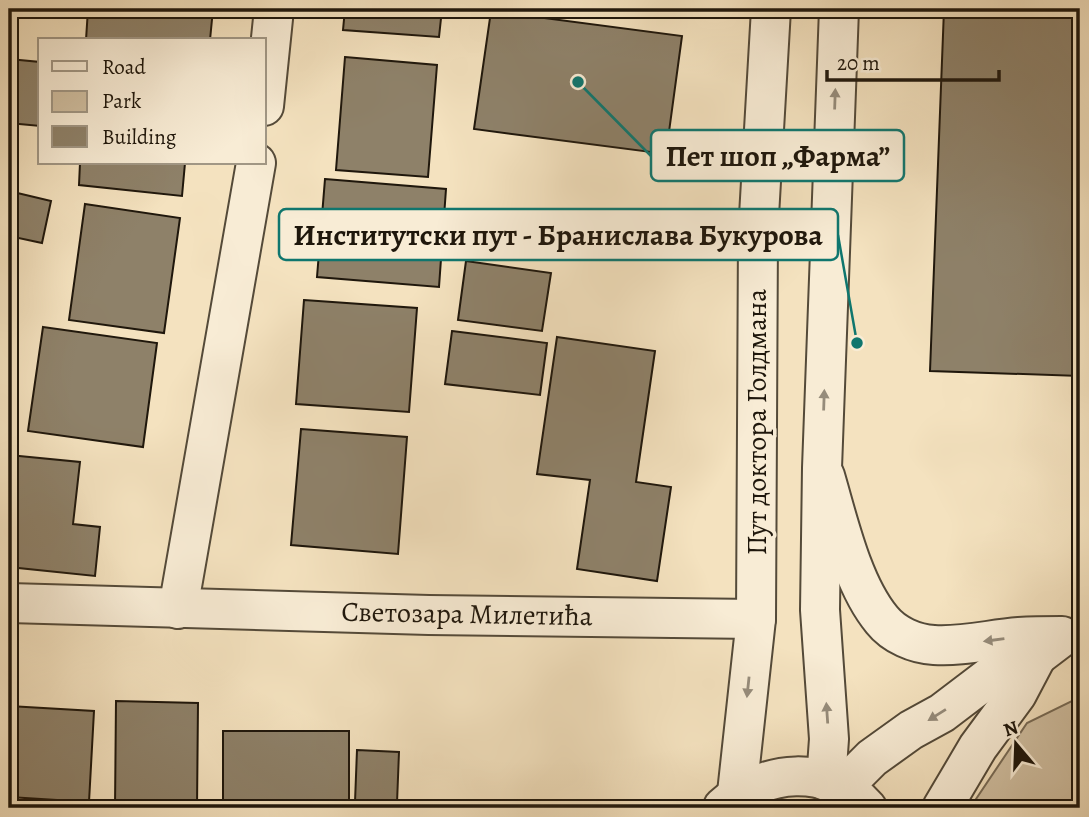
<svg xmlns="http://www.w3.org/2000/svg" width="1089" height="817" font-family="Alegreya,serif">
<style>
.green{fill:#d0bfa1;stroke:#786b56;stroke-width:2}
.building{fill:#8e8169;stroke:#1f170c;stroke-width:2}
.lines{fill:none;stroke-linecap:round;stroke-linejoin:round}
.minor-casing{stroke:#544a39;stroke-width:42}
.tertiary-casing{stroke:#544a39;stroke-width:42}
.minor{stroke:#f8ecd5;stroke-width:38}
.tertiary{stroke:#f8ecd5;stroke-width:38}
.oneway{fill:#968c7b}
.labels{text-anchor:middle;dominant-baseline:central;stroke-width:7;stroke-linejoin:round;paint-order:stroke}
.street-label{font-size:28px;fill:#1f170c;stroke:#f8ecd5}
.leader{fill:none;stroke:#0f766e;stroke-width:2.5}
.callout-dot{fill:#0f766e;stroke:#f8ecd5;stroke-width:2.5}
.callout{fill:#f8ecd5;stroke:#0f766e;stroke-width:2.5}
.callout-label{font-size:30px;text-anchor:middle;font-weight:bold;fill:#1f170c}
</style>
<rect width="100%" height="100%" fill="#f4e2bf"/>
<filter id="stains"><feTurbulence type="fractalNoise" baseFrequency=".00286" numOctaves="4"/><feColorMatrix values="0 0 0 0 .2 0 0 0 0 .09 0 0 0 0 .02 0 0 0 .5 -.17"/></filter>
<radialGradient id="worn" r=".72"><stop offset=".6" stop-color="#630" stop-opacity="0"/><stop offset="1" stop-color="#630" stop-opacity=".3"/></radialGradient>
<!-- green -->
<path class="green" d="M1080,697V808H970L1027,723Z"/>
<!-- building -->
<g class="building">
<path d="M88,9H213L210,40H86Z"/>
<path d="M345,9H442L439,37L343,30Z"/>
<path d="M944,9H1080V376L930,371Z"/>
<path d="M491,11L682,36L666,154L474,129Z"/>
<path d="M345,57L437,65L428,177L336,170Z"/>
<path d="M9,59L40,62V126L9,123Z"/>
<path d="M77,163H185L182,196L79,185L80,163Z"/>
<path d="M325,179L446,189L439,287L317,277Z"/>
<path d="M9,191L51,201L42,243L9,236Z"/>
<path d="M85,204L180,218L164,333L69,320Z"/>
<path d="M466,261L551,273L542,331L458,320Z"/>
<path d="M304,300L417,308L409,412L296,404Z"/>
<path d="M43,327L157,343L143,447L28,431Z"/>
<path d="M452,331L547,343L540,395L445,384Z"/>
<path d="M557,337L655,351L636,482L671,487L657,581L577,569L590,480L537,474Z"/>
<path d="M301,429L407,437L398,554L291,545Z"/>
<path d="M9,455L80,462L73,524L100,527L95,576L9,567Z"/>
<path d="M116,701L198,703L197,808H115Z"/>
<path d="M9,706L94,711L89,802L9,797Z"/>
<rect x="223" y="731" width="126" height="77"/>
<path d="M357,750L399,752L397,803L355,802Z"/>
</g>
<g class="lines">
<defs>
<g id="minor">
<path d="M264,106L274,9"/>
<path d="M825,476C838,520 852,584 882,620C894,635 915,644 934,645C963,647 991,639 1019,637C1034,636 1048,636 1062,636"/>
<path d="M9,603L429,615L756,619"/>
<path d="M178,609L256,163"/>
<path d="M842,788L872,758L911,730L942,713L992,675L1037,656L1062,637"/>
<path d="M942,808L978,747L1017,694L1037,656"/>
</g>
<g id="tertiary">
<path d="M826,781L829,739L820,610L822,468L839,9"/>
<path d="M737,793L756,619L758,233L771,9"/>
<path d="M723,807C764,769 828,763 867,808"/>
</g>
</defs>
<!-- minor casing -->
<use href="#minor" class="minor-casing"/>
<!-- tertiary casing -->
<use href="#tertiary" class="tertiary-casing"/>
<!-- minor -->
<use href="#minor" class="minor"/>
<!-- tertiary -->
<use href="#tertiary" class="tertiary"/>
</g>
<!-- one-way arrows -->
<defs><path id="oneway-solid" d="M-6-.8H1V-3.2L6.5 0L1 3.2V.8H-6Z" transform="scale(1.75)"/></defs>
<g class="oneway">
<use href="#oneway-solid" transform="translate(835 99) rotate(-88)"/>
<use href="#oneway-solid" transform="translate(824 400) rotate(-88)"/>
<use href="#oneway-solid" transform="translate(994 640) rotate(172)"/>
<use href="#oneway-solid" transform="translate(748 687) rotate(96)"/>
<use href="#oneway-solid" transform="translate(827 713) rotate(-94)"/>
<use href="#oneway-solid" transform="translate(937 715) rotate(148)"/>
</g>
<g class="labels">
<!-- street labels -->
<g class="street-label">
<text transform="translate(757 422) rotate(-90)">Пут доктора Голдмана</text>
<text transform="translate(467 614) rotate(1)">Светозара Милетића</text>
</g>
</g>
<!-- callouts -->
<path class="leader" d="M578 82L651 156M857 343L838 235"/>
<g class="callout-dot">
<circle cx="578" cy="82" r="7"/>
<circle cx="857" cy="343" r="7"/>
</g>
<g class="callout">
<rect x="651" y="130" width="253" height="51" rx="7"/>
<rect x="279" y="209" width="559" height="51" rx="7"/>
</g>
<g class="callout-label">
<text x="778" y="166">Пет шоп „Фарма”</text>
<text x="558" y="245">Институтски пут - Бранислава Букурова</text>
</g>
<!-- margin -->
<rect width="1089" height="817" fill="none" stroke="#f4e2bf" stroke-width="35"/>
<rect x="10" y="10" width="1068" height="796" fill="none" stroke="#1f170c" stroke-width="3.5"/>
<rect x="18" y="18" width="1054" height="782" fill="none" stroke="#1f170c" stroke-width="2"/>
<!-- legend -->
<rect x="38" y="38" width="228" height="126" fill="#f8ecd5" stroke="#a19785" stroke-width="2"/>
<rect x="52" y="61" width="35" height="10" fill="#f8ecd5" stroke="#a19785" stroke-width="2"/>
<text x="102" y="74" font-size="21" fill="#1f170c">Road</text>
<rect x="52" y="91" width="35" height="21" fill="#d0bfa1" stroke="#a19785" stroke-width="2"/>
<text x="102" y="108" font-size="21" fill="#1f170c">Park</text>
<rect x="52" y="126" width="35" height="21" fill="#8e8169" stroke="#a19785" stroke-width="2"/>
<text x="102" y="144" font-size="21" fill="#1f170c">Building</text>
<!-- north arrow -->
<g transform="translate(1016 744) rotate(341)" stroke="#f8ecd5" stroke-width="5" paint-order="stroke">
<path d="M0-5L12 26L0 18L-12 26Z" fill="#1f170c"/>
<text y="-10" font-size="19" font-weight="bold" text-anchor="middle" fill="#1f170c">N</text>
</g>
<!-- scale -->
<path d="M827 70v10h172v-10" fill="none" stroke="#1f170c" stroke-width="3.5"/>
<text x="837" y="70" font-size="21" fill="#1f170c" stroke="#f8ecd5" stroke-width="5" paint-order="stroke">20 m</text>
<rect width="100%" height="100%" filter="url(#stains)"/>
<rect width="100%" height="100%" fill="url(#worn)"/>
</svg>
